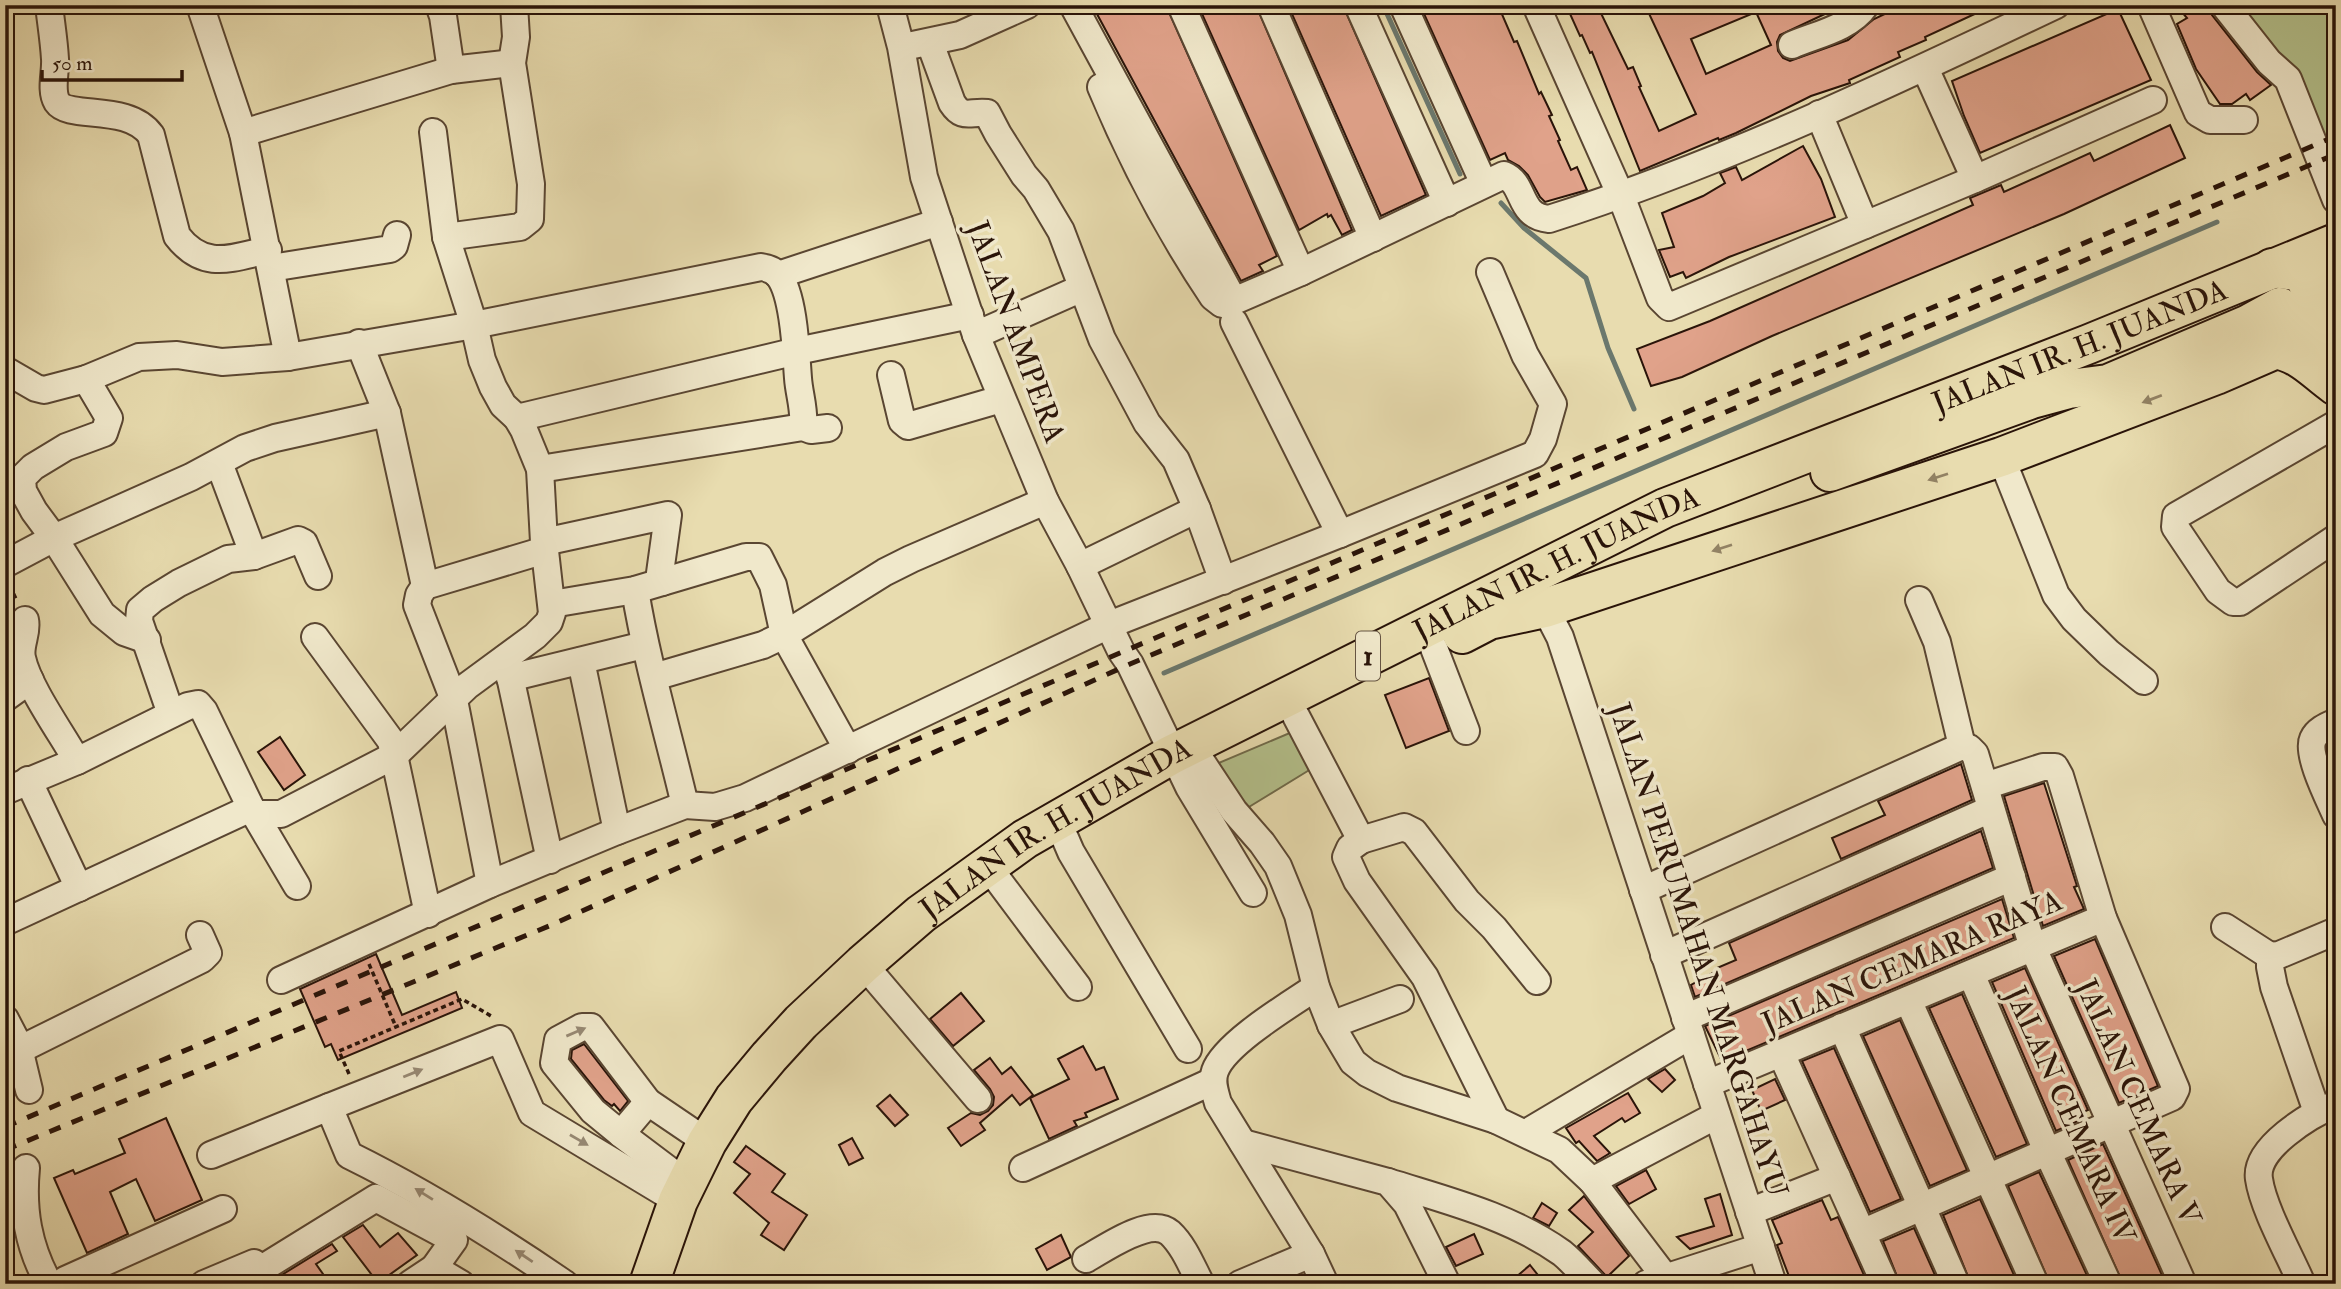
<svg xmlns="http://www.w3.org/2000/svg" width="2341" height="1289" font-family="'IM FELL Double Pica',serif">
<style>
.green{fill:#b4c18c;stroke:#6f6a4a;stroke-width:2}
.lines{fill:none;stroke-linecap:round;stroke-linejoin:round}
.stream{stroke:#6b786d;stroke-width:5}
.building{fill:#e0a28a;stroke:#2a1409;stroke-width:2;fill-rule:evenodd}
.minor-casing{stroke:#5a4632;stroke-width:30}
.major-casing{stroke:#2a1409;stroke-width:37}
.highway-casing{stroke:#2a1409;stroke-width:42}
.path{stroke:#2a1409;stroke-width:3.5;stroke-dasharray:5 3.5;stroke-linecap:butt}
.minor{stroke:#f0e8cb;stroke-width:26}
.major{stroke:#e8dcaf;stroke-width:33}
.highway{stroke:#e8dcaf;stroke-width:38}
.rail{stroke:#2a1409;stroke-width:5;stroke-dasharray:12 12;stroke-linecap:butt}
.oneway{fill:#928264}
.oneway2{fill:#978974}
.labels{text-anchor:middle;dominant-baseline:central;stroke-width:7;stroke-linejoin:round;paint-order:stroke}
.shield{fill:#f0e8cb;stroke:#655443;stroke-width:2}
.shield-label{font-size:28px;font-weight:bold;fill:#2a1409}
.street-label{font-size:30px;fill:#2a1409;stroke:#f0e8cb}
</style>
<rect width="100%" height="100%" fill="#e8dcaf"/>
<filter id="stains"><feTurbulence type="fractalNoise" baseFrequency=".00286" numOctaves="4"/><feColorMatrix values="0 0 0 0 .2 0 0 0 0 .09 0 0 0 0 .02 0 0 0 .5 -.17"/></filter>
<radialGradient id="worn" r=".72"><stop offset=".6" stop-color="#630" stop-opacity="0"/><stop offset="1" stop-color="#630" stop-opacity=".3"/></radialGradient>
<!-- green -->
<g class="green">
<path d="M2224,5H2336V136L2315,145L2288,79Z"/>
<path d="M1292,732L1311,769L1244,810L1214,765Z"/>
</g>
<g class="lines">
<!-- stream -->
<g class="stream">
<path d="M1383,5L1460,174"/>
<path d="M1501,203L1524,228L1586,278L1608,348L1634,409"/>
<path d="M1164,673L2217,222"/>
</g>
</g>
<!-- building -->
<g class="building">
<path d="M1112,5H1166L1277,256L1259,265L1263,271L1241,281L1097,14Z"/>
<path d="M1198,5H1256L1352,230L1342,235L1331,215L1328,217L1327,214L1299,230Z"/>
<path d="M1288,5H1343L1426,195L1381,216Z"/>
<path d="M1420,5H1498L1514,42L1517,41L1539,94L1541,92L1552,115L1549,116L1560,140L1558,141L1571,170L1577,167L1587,190L1545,202L1540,197L1528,175L1519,166L1508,160L1505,153L1490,160Z"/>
<path d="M1566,5H1597L1628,69L1633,67L1641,86L1639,87L1659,131L1696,114L1645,5H1844L1780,35L1777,42L1778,51L1783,58L1790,61L1848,40L1874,19L1889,12L1888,10L1898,5H1994L1925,37L1926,40L1898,52L1900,57L1849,80L1850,83L1811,96L1736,133L1719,140L1718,138L1640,171L1592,52L1590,53L1582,35L1580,36ZM1756,12L1771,45L1706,74L1691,39Z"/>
<path d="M2176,5H2209L2212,15L2257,72L2271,85L2250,100L2246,94L2232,104H2220L2196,69L2177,24L2187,18Z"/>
<path d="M2118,9L2151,80L1980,153L1964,116L1952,81Z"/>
<path d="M2170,125L2185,158L2064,214L1772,336L1682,377L1651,386L1637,349L1710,321L1973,205L1970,198L2001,185L2004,192L2090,153L2094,161Z"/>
<path d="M1803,146L1821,179L1835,217L1729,257L1686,278L1683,272L1670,277L1659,250L1674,247L1662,213L1703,196L1725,183L1720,173L1736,167L1742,180Z"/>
<path d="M1429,678L1449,731L1406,748L1385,695Z"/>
<path d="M280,737L305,775L284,790L258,752Z"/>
<path d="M1961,764L1972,800L1841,859L1832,838L1885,815L1878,801Z"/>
<path d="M2044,783L2077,886L2074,887L2084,909L2043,926L2004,796Z"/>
<path d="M1981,831L1993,868L1695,997L1691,985L1718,970L1717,968L1736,960L1729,943Z"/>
<path d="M2002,899L2014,938L1722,1061L1705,1026Z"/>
<path d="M2095,939L2158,1086L2119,1103L2054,956Z"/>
<path d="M376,954L402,1015L456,992L462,1008L338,1060L331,1044L325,1047L300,989Z"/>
<path d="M2025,968L2088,1110L2083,1112L2085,1118L2056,1131L1992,982Z"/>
<path d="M961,993L984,1021L953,1046L930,1019Z"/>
<path d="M1962,994L2027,1144L1996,1157L1929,1008Z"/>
<path d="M1900,1020L1967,1170L1930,1186L1863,1036Z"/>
<path d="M584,1044L628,1101L620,1111L614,1104L612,1106L604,1100L571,1059L572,1050Z"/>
<path d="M1083,1046L1096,1070L1104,1067L1118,1099L1085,1113L1087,1117L1074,1121L1077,1126L1049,1139L1030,1098L1069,1079L1058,1059Z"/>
<path d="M1834,1048L1901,1199L1870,1212L1802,1061Z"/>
<path d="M990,1058L1002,1074L1011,1067L1033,1095L1020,1105L1012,1095L980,1123L985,1130L961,1146L948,1128L971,1113L980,1115L988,1111L993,1105L994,1097L990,1089L974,1070Z"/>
<path d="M1665,1069L1675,1080L1662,1092L1648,1079Z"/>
<path d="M1775,1079L1785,1100L1761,1111L1752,1090Z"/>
<path d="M1628,1093L1640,1113L1625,1122L1622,1118L1594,1136L1610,1153L1597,1161L1579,1141L1576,1143L1566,1128Z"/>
<path d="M890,1095L908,1115L895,1126L877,1106Z"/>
<path d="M166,1118L202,1200L155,1221L136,1179L110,1192L128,1234L87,1253L54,1178L73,1170L75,1174L125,1153L119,1139Z"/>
<path d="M852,1138L863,1158L849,1165L839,1145Z"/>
<path d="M2103,1144L2166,1284H2123L2068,1160Z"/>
<path d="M746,1146L785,1174L772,1192L807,1215L784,1250L761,1235L769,1223L734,1193L750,1174L734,1162Z"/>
<path d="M1646,1170L1656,1189L1629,1204L1616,1186Z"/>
<path d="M2039,1172L2091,1284H2050L2008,1186Z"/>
<path d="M1720,1194L1732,1235L1690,1249L1677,1237L1714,1226L1705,1199Z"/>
<path d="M1584,1196L1629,1256L1607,1277L1578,1246L1593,1232L1569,1210Z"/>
<path d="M1980,1199L2018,1284H1971L1943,1215Z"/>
<path d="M1822,1200L1831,1220L1838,1217L1868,1284H1792L1777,1245L1782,1243L1772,1220Z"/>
<path d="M1542,1203L1557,1213L1549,1226L1533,1218Z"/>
<path d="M363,1225L380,1247L398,1233L417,1255L378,1283L343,1237Z"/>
<path d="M1914,1228L1939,1284H1900L1883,1241Z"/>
<path d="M1474,1234L1483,1254L1456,1266L1446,1247Z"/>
<path d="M1061,1235L1071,1257L1047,1270L1036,1249Z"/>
<path d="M332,1244L337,1251L316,1264L330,1284H267Z"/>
<path d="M1530,1265L1545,1284H1508Z"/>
</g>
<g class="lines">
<defs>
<g id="minor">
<path d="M49,5C51,23 54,41 55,59C56,72 50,90 57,102C69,120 128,103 151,135L177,236C204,271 231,258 268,250"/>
<path d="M200,5L243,133L288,357"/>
<path d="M439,5L443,16L451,70"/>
<path d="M890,5L901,47L924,177L976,335L1045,501L1080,566L1121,651L1130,664L1189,787L1253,893"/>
<path d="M1073,5L1234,301L1301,272L1504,175C1526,184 1517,216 1549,219C1722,164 1892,83 2056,5"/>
<path d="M1181,5L1301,272"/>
<path d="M1271,5L1373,238"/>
<path d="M1358,5L1447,203"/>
<path d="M1403,5L1484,184"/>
<path d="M1536,5L1621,196L1660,298L1669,307L1975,179L2153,100"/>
<path d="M2151,5L2198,113L2210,120H2244"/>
<path d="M2224,5L2269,62L2288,79L2336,200"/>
<path d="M930,43L952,103C963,120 970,111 987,113L998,134L1024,175L1036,189L1061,231L1102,339L1147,423L1176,460L1197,509L1223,581"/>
<path d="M913,45L960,35L1027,5"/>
<path d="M1792,45C1815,35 1850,28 1865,6"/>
<path d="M1925,68L1975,179"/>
<path d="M1101,87C1132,161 1168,230 1213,297L1222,304L1227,303"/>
<path d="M1819,114L1865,225"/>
<path d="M243,133L451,70L512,63"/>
<path d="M446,237L520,227L530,219L531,184L512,63L516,37L514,5"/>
<path d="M271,268L390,249L394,246L397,235"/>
<path d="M778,275L939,222"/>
<path d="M1234,322L1340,534"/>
<path d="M976,335L1082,288"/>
<path d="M359,343L387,413L425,586"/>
<path d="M5,370L36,388L44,390L86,379L139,357L177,355L222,362L288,357L474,325L761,267C768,268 775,271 779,276C794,296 796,353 798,378C799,394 805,410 803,427"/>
<path d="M891,375L902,421L908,426L1001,399"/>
<path d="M86,379L109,418L104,433L66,447L33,467L22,478L23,491L34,511L54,538L102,614L124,632L147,640"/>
<path d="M517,418L797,351L970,315"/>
<path d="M2336,424L2176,516L2175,527L2218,591L2233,602H2240L2336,538"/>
<path d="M2001,457L2056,595L2074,619L2109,653L2144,681"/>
<path d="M219,463L254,556"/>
<path d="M540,469L803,427L811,430L828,428"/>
<path d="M544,542L668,515L660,573L662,582"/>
<path d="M5,564L54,538L191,477L245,448L275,438L387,413"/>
<path d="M1080,566L1197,509"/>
<path d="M635,590C647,663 668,733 685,805"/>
<path d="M1919,600L1937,642L1962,746"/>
<path d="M552,604L635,590L746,557H759L773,585L784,635L848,750"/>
<path d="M1545,608L1560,637L1773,1284"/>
<path d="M25,620C28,633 19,645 22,658C28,687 62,734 77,761"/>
<path d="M315,637L391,741L428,914"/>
<path d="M1434,648L1466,731"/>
<path d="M506,658L550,860"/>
<path d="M581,661L617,831"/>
<path d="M654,677L763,645L784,635L885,572L911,559L1045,501"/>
<path d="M510,678L644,645"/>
<path d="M5,698L30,680"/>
<path d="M171,714L139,621L140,610L153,599L179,583L228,559L254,556L298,540L304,543L318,576"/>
<path d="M1296,716L1361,840L1404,827L1414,832L1467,901L1494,928L1537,981"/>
<path d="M2336,722C2327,726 2317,730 2313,739C2306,754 2329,799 2336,815"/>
<path d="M1201,761L1234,811L1262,843L1278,866L1298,915L1316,987L1331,1025L1353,1062L1367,1073L1397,1088L1496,1120L1559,1150L1592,1181L1665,1277"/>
<path d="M28,780L79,888"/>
<path d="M5,791L77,761L188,706L198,704L204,711L251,808L297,886"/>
<path d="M255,814H281L395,755L467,686L535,636L549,622L552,613L544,542L540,469L524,430L517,418L503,405L493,387L482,360L474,325L446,237L433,132"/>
<path d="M1065,838L1071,852L1188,1049"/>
<path d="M1361,840L1350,848L1346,857L1357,881L1425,977L1496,1120"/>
<path d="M998,880L1078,987"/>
<path d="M490,884L454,700L417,605L419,595L425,586L545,550"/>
<path d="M1643,890L1962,746L1969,748L1975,754L2033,948L2183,1284"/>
<path d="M5,922L251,808"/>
<path d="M2225,927L2270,956"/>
<path d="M1664,955L1991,809"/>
<path d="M1971,974L2047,1151L2108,1284"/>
<path d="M876,979L978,1099"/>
<path d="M281,980L490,884L617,831L685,805L715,807L745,798L1109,625L1340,534L1535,454L1543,439L1553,404L1525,355L1490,272"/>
<path d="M1316,987C1291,1004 1225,1043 1215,1071C1211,1082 1215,1092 1218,1103L1311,1254L1325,1284"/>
<path d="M1908,1000L2035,1284"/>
<path d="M1685,1018L2012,877"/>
<path d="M5,1019L18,1044L29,1090"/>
<path d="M1331,1025L1400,999"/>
<path d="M1842,1027L1956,1284"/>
<path d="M19,1050L202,959L208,953L200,935"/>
<path d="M1781,1053L1885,1284"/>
<path d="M1707,1084L2103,918"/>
<path d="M2317,1112L2274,987L2270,967V956L2279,955L2336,931"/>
<path d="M1526,1133L1691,1035"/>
<path d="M621,1134L593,1111L554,1063L558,1040L582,1027H591L648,1102"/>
<path d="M1243,1143L1388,1182L1407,1204L1447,1284"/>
<path d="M211,1155L329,1107"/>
<path d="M26,1168C22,1210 28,1246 49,1284"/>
<path d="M1023,1168L1213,1081"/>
<path d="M1592,1181L1717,1115"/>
<path d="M1388,1182C1448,1201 1510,1216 1562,1253C1573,1262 1583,1274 1593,1284"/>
<path d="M686,1183L621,1134L648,1102L707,1142"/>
<path d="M1749,1212L1837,1177"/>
<path d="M1862,1233L2172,1097L2176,1089L2103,918L2060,776L2055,767H2043L1985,786"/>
<path d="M1086,1259C1106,1248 1150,1216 1170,1233C1184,1246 1192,1267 1201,1284"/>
<path d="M65,1280L223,1209"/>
<path d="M204,1284L254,1263"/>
<path d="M237,1284L376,1198L454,1240L434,1268"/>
<path d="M410,1284L434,1268L461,1284"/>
<path d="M565,1284C495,1236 424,1192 349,1155L329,1107L500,1039L532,1113L678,1201"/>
<path d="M1240,1284L1311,1254"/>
<path d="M1646,1284L1761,1247"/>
<path d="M2302,1284C2290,1256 2263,1208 2259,1179C2254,1148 2311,1114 2336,1104"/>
</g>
<path id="major" d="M2325,248L2324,328L2336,358"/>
<g id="highway">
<path d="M2272,268L2302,272C2320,306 2319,311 2295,341"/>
<path d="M2273,348C2305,356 2311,368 2336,386"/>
<path d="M1830,472L2032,399L2069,389L2108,384L2249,324L2280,307"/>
<path d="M1462,634L1489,620L1545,608L2001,457L2216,375L2336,323"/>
<path id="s1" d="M649,1284L678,1201L707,1142L734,1099L769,1057L801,1022L863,964L921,914L1025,839L1171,755L1665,508L2089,344L2336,243"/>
</g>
</defs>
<!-- minor casing -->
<use href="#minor" class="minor-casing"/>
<!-- major casing -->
<use href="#major" class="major-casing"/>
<!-- highway casing -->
<use href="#highway" class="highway-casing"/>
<!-- path -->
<g class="path">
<path d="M10,586L17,601"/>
<path d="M369,964L396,1027"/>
<path d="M349,1074L339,1051L462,999L491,1016"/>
</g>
<!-- minor -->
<use href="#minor" class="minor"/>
<!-- major -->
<use href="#major" class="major"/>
<!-- highway -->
<use href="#highway" class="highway"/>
<!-- rail -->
<g class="rail">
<path d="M5,1127L2336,136"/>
<path d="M5,1150L549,926L1130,664L2336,154"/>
</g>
</g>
<!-- one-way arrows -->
<defs><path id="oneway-solid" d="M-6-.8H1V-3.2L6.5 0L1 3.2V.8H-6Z" transform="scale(1.75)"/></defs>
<g class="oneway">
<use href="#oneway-solid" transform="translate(2152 399) rotate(159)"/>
<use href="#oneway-solid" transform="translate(1938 477) rotate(162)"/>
<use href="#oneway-solid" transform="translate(1722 548) rotate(162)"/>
</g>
<g class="oneway2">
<use href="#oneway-solid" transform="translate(576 1032) rotate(-23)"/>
<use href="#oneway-solid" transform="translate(413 1073) rotate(-22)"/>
<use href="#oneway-solid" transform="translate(579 1140) rotate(30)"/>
<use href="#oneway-solid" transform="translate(424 1194) rotate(-148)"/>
<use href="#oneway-solid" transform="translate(524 1256) rotate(-146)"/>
</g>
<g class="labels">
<!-- shield labels -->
<rect class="shield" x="1356" y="631.5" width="24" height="49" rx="5"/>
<g class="shield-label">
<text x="1368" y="656">1</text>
</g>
<!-- street labels -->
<g class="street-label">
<text transform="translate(1016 332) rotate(70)">JALAN AMPERA</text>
<text stroke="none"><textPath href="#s1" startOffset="1762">JALAN IR. H. JUANDA</textPath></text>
<text stroke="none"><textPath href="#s1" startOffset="1195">JALAN IR. H. JUANDA</textPath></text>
<text stroke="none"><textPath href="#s1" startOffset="628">JALAN IR. H. JUANDA</textPath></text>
<text transform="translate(1698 950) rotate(72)">JALAN PERUMAHAN MARGAHAYU</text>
<text transform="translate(1912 962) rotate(-23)">JALAN CEMARA RAYA</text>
<text transform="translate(2138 1102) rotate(66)">JALAN CEMARA V</text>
<text transform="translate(2070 1115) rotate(66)">JALAN CEMARA IV</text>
</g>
</g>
<!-- margin -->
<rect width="2341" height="1289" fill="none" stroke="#e8dcaf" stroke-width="28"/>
<rect x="7" y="7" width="2327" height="1275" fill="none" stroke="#2a1409" stroke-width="3.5"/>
<rect x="14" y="14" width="2313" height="1261" fill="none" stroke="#2a1409" stroke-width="2"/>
<!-- scale -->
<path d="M42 70v10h140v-10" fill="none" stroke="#2a1409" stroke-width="3.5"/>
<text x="52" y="70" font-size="21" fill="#2a1409" stroke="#f0e8cb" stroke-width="5" paint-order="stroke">50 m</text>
<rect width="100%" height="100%" filter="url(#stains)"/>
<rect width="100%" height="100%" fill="url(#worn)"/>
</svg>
